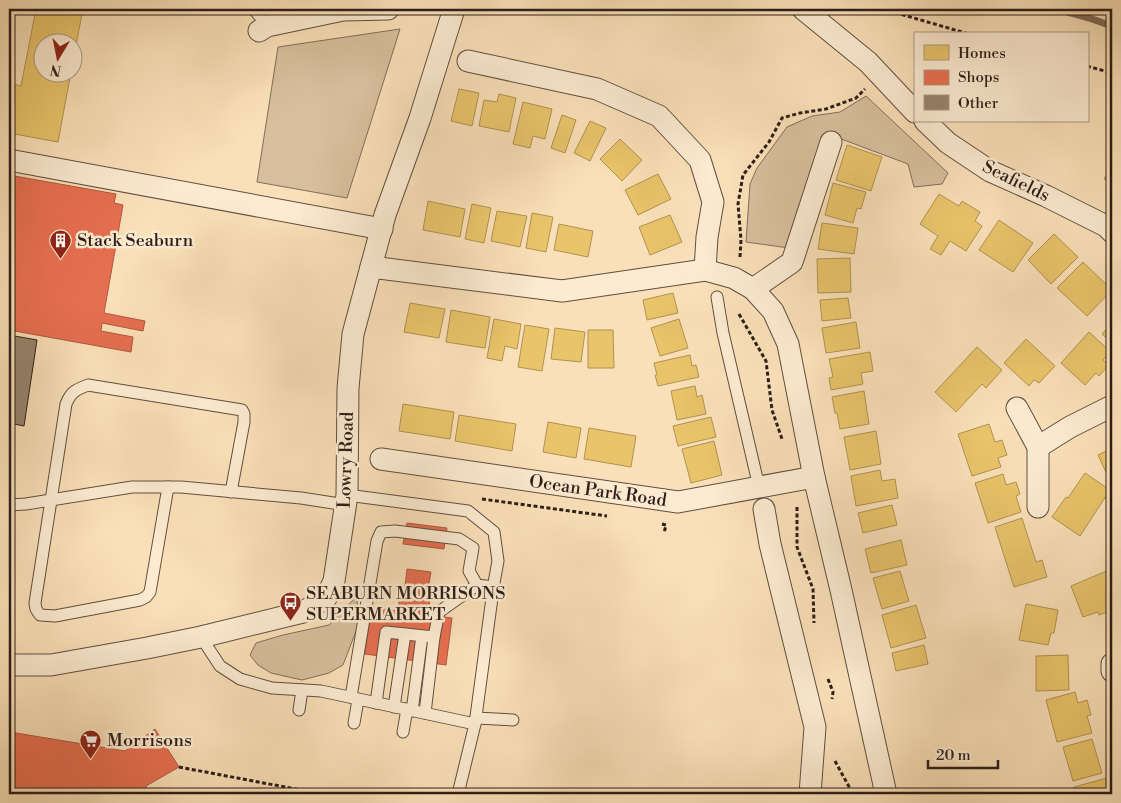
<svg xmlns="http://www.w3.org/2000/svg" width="1121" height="803" font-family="'Libre Bodoni',serif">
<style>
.green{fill:#d7bf9d;stroke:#826e5b}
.homes{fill:#e9c46a;stroke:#b09252}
.shops{fill:#e76f51;stroke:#af5740}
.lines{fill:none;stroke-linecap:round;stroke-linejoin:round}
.stream{stroke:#7e6b58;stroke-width:7}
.building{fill:#97836c;stroke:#2c1e19}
.lane-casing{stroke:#604e41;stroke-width:13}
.street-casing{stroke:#604e41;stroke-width:23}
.path{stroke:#2c1e19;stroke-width:3;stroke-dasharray:4 2.5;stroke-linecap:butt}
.lane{stroke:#fcebd1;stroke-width:11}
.street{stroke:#fcebd1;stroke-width:21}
.labels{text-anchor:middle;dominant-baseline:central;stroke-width:5;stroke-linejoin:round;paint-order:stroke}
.street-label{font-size:18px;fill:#2c1e19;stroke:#fcebd1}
.poi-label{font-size:18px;fill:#2c1e19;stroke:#fcebd1;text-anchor:start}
</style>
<rect width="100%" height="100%" fill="#fae0b8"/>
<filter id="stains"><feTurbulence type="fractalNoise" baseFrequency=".004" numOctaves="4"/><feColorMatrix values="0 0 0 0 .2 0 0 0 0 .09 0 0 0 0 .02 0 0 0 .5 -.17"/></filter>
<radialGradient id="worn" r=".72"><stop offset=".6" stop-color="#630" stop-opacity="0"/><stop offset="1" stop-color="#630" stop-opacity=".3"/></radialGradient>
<!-- green -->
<g class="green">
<path d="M400,29L347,198L257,182L278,47Z"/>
<path d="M866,96L948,173L942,184L914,187L908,164L828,134L789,248L746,242L750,184L757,168L787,127L812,116L840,112Z"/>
<path d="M357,596L358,626L343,665L329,673L302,680L271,673L258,665L250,655L256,643L283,635L329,625Z"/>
</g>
<!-- homes -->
<g class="homes">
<path d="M36,9H83L72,65V42H42V72H71L58,142L9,133V109L13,84L21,86Z"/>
<path d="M459,89L479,93L472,126L451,121Z"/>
<path d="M499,94L516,98L509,132L479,126L484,100L497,102Z"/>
<path d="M523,102L552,109L545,139L533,136L530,148L513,144Z"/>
<path d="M562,115L576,120L565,153L551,148Z"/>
<path d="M590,121L606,128L590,161L574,153Z"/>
<path d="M620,139L642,160L622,181L600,159Z"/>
<path d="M847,145L882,157L871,191L836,180Z"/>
<path d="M1112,164V183L1104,179Z"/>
<path d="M658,174L671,199L638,215L625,190Z"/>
<path d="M833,183L866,192L861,209L857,208L853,223L825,215Z"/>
<path d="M939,194L959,206L962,201L980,212L975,221L982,226L966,251L950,241L941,255L930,249L938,236L920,224Z"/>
<path d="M428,201L465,209L460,237L423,230Z"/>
<path d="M472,204L491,208L484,243L465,239Z"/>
<path d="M497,211L527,216L520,247L491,241Z"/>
<path d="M532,213L553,217L546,252L526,248Z"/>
<path d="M670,215L682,242L650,255L639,227Z"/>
<path d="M999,220L1033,243L1013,272L979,250Z"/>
<path d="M822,223L858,228L854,254L818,249Z"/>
<path d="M559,224L593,231L588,257L554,250Z"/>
<path d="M1054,234L1078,257L1051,284L1028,260Z"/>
<path d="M850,258L851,292L818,293L817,259Z"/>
<path d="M1083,262L1112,290L1087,316L1057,288Z"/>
<path d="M673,293L678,313L647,320L643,300Z"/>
<path d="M848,298L851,318L822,321L820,300Z"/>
<path d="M410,303L445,309L439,338L404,332Z"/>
<path d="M451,310L490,317L485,348L446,342Z"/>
<path d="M494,319L521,324L517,349L505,346L502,361L487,358Z"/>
<path d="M679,319L688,348L660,356L651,328Z"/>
<path d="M856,322L860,348L826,353L822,328Z"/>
<path d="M1112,323V343L1102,334Z"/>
<path d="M525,325L549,329L542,371L518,367Z"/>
<path d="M555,328L585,332L581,362L551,359Z"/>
<path d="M588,330H613L614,368H588Z"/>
<path d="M1089,332L1111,352L1103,360L1109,365L1099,376L1096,373L1085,385L1061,363Z"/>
<path d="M1026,339L1055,366L1039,383L1034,380L1029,386L1004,363Z"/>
<path d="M977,347L1002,370L986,388L982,384L956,412L935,392Z"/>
<path d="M870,352L873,371L861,373L863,384L831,390L829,378L833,377L829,359Z"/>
<path d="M690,355L692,366L696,365L699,377L658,386L655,375H657L654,363Z"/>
<path d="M695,386L697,397L702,395L706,414L677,420L671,391Z"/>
<path d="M864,391L869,424L840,429L837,413H835L832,397Z"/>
<path d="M403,404L454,412L450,439L399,431Z"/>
<path d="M459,415L516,424L512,451L455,441Z"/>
<path d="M711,417L716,437L678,446L673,426Z"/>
<path d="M548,422L581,428L576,458L543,452Z"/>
<path d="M989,424L995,442L1002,440L1007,455L998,458L1001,467L972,476L958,434Z"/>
<path d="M589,428L636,436L631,467L584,459Z"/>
<path d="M876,431L881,464L850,470L844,437Z"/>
<path d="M714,441L722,475L691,483L682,449Z"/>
<path d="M1112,448V482L1111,483L1098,455Z"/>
<path d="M880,470L882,481L895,479L898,498L856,506L851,476Z"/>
<path d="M1085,473L1110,490L1080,536L1052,517L1066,497L1068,498Z"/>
<path d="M1003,474L1006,485L1016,482L1020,494L1016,496L1021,512L988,523L975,483Z"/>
<path d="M892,505L897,525L863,533L858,513Z"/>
<path d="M1022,518L1036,562L1042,560L1047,577L1014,587L995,527Z"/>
<path d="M901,540L907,565L871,573L865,549Z"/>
<path d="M1109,570L1112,578V602L1110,603L1112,610L1099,615L1098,612L1083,617L1071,586Z"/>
<path d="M900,571L909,601L882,609L873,578Z"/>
<path d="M1026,604L1058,610L1054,633H1051L1048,645L1019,640Z"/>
<path d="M916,605L926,638L891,648L882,615Z"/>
<path d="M924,645L928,664L896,671L892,653Z"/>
<path d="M1068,655L1069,690L1036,691V656Z"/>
<path d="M1075,692L1078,703L1087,700L1091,715L1087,716L1092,733L1057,742L1046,700Z"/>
<path d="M1092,739L1102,773L1073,781L1063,747Z"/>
<path d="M1107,778L1111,794H1076L1074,787Z"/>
</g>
<!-- shops -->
<g class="shops">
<path d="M9,175L116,194L114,203L123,205L104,313L145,321L143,331L102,323L101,331L133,337L131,352L9,330Z"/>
<path d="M407,523L447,528L444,549L403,544Z"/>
<path d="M407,569L431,572L428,589L405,586Z"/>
<path d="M401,586L431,589L428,615L452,618L446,665L365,654L371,607L398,611Z"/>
<path d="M155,729L179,767L146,786L147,794H9V738L10,732L125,751Z"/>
</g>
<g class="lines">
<!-- stream -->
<path class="stream" d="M1056,9L1092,19L1112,26"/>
</g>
<!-- building -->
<path class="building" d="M9,335L37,340L24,426L9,423Z"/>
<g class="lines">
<defs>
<g id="lane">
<path d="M254,9L267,26"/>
<path d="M717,297L723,333L759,487"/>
<path d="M168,487L150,592L146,597L140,600L55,616L40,615L36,609L35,603L66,404C71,392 75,390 88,385L242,410L244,414V422L231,492"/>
<path d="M9,505L26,504L132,487H181L301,498L346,505"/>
<path d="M201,637L220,666L240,679L272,688L321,691L475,724L494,583L498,561L494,532L468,511L347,495"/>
<path d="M351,697L377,541L381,532L395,531L459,539L473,548L469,571L477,585L494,587"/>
<path d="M376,703L386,632L434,637L439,612L477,585"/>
<path d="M394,707L405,634"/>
<path d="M299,710L302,690"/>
<path d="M412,711L422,636"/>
<path d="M425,713L434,637"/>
<path d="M476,718L513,720"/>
<path d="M354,723L358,700"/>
<path d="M403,732L407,709"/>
<path d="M458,794L475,724"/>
</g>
<g id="street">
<path d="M803,9L868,62L915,112"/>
<path d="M259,31L267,26L343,10L388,9"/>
<path d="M468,61L597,89L659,116L700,160L713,202L707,237L705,270"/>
<path d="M925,121L948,143L990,171L1046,196L1106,226L1112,232"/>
<path d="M9,160L382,229"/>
<path d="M371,267L562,291L705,270L734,278L753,289L773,311L788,344L814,477L841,590L886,794"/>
<path d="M753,289L792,262L831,142"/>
<path d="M1017,408L1038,447V507"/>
<path d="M1038,447L1070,427L1112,406"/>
<path d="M381,459L678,502L814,477"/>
<path d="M764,509L770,544L815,727L810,794"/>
<path d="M1112,664V671"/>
<path d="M9,665H51L147,648L201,637L303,612L326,598L334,581L347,495L348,388L353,334L385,215L420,118L454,9"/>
</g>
</defs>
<!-- lane casing -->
<use href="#lane" class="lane-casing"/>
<!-- street casing -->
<use href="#street" class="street-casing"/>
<!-- path -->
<g class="path">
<path d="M883,9L969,34"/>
<path d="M1087,66L1112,73"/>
<path d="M740,257L741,240L738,204L743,175L769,142L782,118L800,113L826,109L856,98L865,89"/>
<path d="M739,314L766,361L772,410L782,439"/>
<path d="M482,499L607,516"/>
<path d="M797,507V547L813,589L814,623"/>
<path d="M662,524L666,525L664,533"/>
<path d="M828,679L833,692L832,699"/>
<path d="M835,761L853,794"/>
<path d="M179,767L322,794"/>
</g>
<!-- lane -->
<use href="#lane" class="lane"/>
<!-- street -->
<use href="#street" class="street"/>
</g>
<!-- icons -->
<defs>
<symbol id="building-pin" viewBox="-11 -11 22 30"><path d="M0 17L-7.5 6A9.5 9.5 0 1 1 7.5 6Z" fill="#8f2418" stroke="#fcebd1"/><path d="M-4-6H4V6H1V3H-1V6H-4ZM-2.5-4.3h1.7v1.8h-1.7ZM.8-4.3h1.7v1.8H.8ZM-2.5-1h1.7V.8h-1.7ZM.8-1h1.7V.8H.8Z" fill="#fff"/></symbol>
<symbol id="bus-pin" viewBox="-11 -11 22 30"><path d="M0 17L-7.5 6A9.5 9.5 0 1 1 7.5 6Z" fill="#8f2418" stroke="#fcebd1"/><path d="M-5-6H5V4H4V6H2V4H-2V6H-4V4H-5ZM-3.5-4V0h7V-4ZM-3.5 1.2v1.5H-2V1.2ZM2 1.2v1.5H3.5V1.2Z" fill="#fff"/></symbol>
<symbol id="supermarket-pin" viewBox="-11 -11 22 30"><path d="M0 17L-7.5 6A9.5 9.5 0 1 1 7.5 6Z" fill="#8f2418" stroke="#fcebd1"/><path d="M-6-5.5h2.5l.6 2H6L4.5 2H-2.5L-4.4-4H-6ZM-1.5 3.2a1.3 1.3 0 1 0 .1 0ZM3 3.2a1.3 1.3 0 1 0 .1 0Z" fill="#fff"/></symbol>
</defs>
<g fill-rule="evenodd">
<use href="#building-pin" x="48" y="228" width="25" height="34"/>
<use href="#bus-pin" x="278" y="590" width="25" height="34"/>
<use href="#supermarket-pin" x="78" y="728" width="25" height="34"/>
</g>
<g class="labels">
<!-- street labels -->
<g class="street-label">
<text transform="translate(1016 181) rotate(26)">Seafields</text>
<text transform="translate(346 460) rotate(-88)">Lowry Road</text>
<text transform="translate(598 491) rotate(8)">Ocean Park Road</text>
</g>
<!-- poi labels -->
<g class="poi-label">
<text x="77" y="240">Stack Seaburn</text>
<text x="306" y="593">SEABURN MORRISONS<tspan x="306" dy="21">SUPERMARKET</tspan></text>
<text x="107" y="740">Morrisons</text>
</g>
</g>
<!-- margin -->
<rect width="1121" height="803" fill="none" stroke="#fae0b8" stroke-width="30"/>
<rect x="10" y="10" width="1101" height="783" fill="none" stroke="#2c1e19" stroke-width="2.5"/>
<rect x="15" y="15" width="1091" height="773" fill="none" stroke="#2c1e19"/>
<!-- legend -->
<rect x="914" y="32" width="175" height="90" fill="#fcebd1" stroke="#a99987"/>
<rect x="924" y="45" width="25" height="15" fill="#e9c46a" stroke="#a99987"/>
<text x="958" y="58" font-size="15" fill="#2c1e19">Homes</text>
<rect x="924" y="70" width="25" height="15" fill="#e76f51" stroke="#a99987"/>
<text x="958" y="82" font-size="15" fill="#2c1e19">Shops</text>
<rect x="924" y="95" width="25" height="15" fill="#97836c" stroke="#a99987"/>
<text x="958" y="108" font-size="15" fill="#2c1e19">Other</text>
<!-- north arrow -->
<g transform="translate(58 58) rotate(190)"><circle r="24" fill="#fcebd1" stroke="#a99987"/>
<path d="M0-4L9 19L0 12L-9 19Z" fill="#8f2418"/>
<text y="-8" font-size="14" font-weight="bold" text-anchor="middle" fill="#2c1e19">N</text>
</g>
<!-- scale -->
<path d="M928 760v8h70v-8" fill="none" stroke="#2c1e19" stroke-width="2.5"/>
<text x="936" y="760" font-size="15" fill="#2c1e19" stroke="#fcebd1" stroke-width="4" paint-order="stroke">20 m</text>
<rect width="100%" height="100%" filter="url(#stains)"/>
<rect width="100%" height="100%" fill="url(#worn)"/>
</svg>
